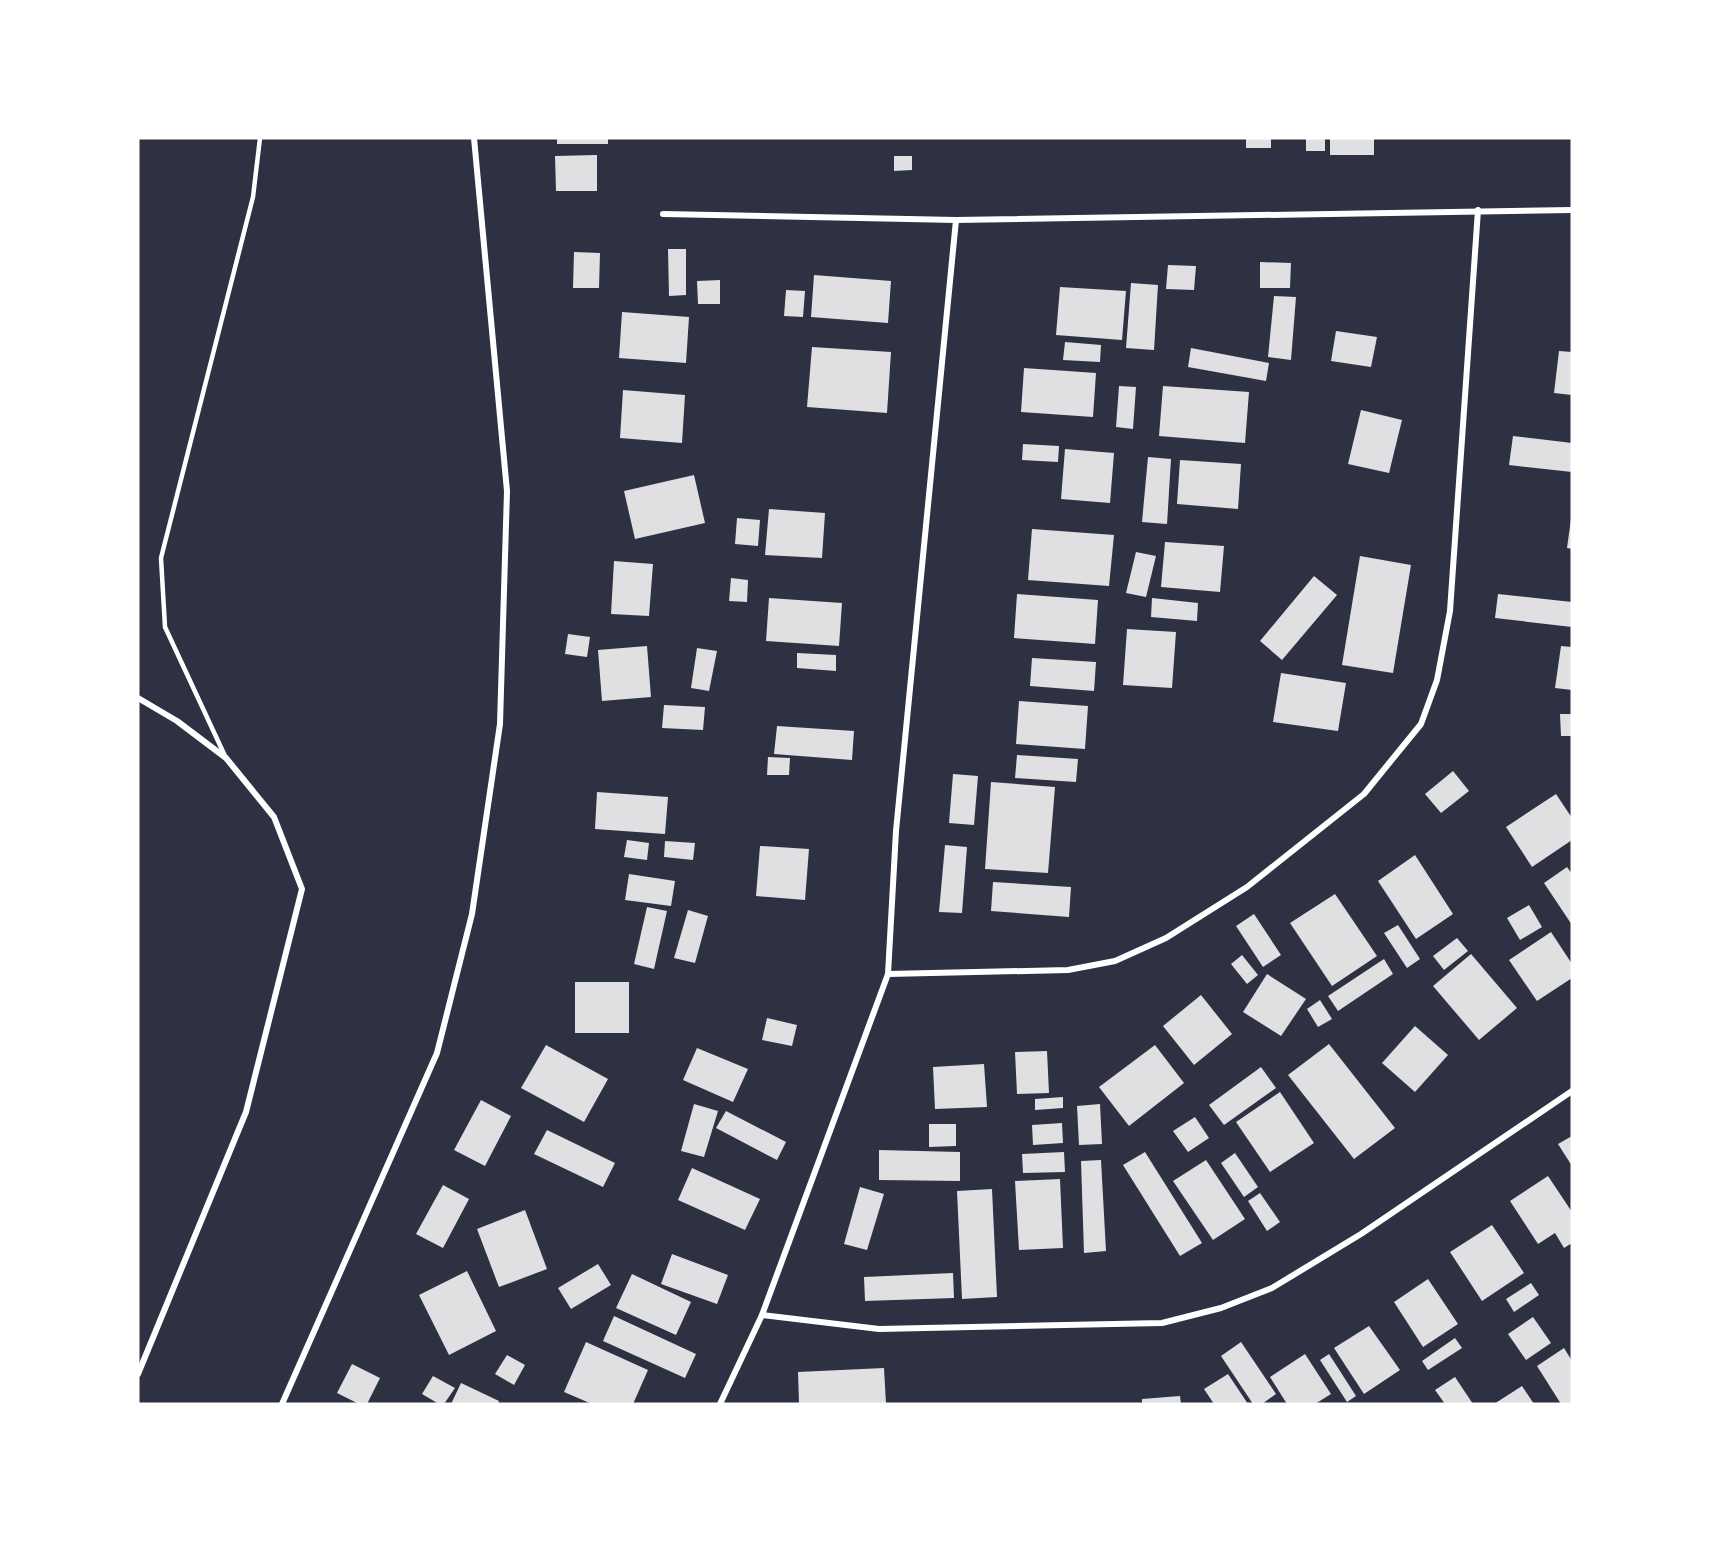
<svg xmlns="http://www.w3.org/2000/svg" width="1710" height="1542" font-family="'Asap Condensed',sans-serif">
<style>
.building{fill:#e0e0e3}
.lines{fill:none;stroke-linecap:round;stroke-linejoin:round}
.service{stroke:#fff;stroke-width:4.5}
.minor{stroke:#fff;stroke-width:6}
</style>
<rect width="100%" height="100%" fill="#2d3142"/>
<!-- building -->
<g class="building">
<rect x="557" y="138" width="51" height="6"/>
<rect x="1246" y="138" width="25" height="10"/>
<rect x="1306" y="138" width="19" height="13"/>
<rect x="1330" y="138" width="44" height="17"/>
<path d="M597,155V191H556L555,156Z"/>
<path d="M894,156H912V170L894,171Z"/>
<path d="M668,249H686V295L669,296Z"/>
<path d="M574,252L600,253L599,288H573Z"/>
<path d="M1260,262L1291,263L1290,288H1260Z"/>
<path d="M1168,265L1196,266L1194,290L1166,289Z"/>
<path d="M814,275L891,281L888,323L811,317Z"/>
<path d="M720,280V304H698L697,281Z"/>
<path d="M1131,283L1158,285L1154,350L1126,348Z"/>
<path d="M1060,287L1126,291L1122,340L1056,335Z"/>
<path d="M786,290L805,291L803,317L784,316Z"/>
<path d="M1274,296L1296,297L1291,360L1268,357Z"/>
<path d="M622,312L689,317L686,363L619,358Z"/>
<path d="M1336,331L1377,337L1371,367L1331,361Z"/>
<path d="M1065,342L1101,345L1100,362L1063,360Z"/>
<path d="M812,347L891,352L887,413L807,407Z"/>
<path d="M1191,348L1269,363L1266,381L1188,367Z"/>
<path d="M1559,351L1572,352V395L1554,393Z"/>
<path d="M1024,368L1096,373L1093,417L1021,412Z"/>
<path d="M1119,386L1136,387L1133,429L1116,427Z"/>
<path d="M1163,386L1249,392L1245,443L1159,436Z"/>
<path d="M623,390L685,395L682,443L620,438Z"/>
<path d="M1361,410L1402,420L1389,473L1348,464Z"/>
<path d="M1513,436L1572,443V472L1509,465Z"/>
<path d="M1023,444L1059,446L1058,462L1022,460Z"/>
<path d="M1065,449L1114,453L1110,503L1061,499Z"/>
<path d="M1148,457L1171,459L1167,524L1142,522Z"/>
<path d="M1180,460L1241,464L1238,509L1177,504Z"/>
<path d="M694,475L705,523L635,539L624,491Z"/>
<path d="M769,509L825,513L822,558L765,555Z"/>
<path d="M737,518L760,520L758,546L735,544Z"/>
<path d="M1571,519H1572V549L1567,548Z"/>
<path d="M1032,529L1114,535L1109,586L1028,580Z"/>
<path d="M1165,542L1224,546L1220,592L1161,587Z"/>
<path d="M1136,552L1156,556L1146,597L1126,593Z"/>
<path d="M1360,556L1411,565L1393,673L1342,665Z"/>
<path d="M614,561L653,564L649,616L611,614Z"/>
<path d="M1314,576L1337,595L1282,660L1260,641Z"/>
<path d="M731,578L748,580L747,602L729,601Z"/>
<path d="M1017,594L1098,600L1095,644L1014,638Z"/>
<path d="M1498,594L1572,602V627L1495,618Z"/>
<path d="M769,598L842,603L839,646L766,641Z"/>
<path d="M1152,598L1198,603L1197,621L1151,617Z"/>
<path d="M1127,629L1176,632L1172,688L1123,685Z"/>
<path d="M568,634L590,637L587,657L565,654Z"/>
<path d="M647,646L651,697L602,701L598,650Z"/>
<path d="M1561,646L1572,647V690L1555,688Z"/>
<path d="M697,648L717,651L709,691L691,688Z"/>
<path d="M797,653L836,655V671L797,668Z"/>
<path d="M1032,658L1096,662L1094,691L1030,686Z"/>
<path d="M1281,673L1346,683L1338,731L1273,722Z"/>
<path d="M1019,701L1088,706L1085,749L1016,744Z"/>
<path d="M664,705L705,707L703,730L662,728Z"/>
<path d="M1560,714H1572V736H1561Z"/>
<path d="M777,726L854,731L852,760L774,754Z"/>
<path d="M1017,755L1078,759L1076,782L1015,778Z"/>
<path d="M768,757L790,758L789,775H767Z"/>
<path d="M1453,771L1469,791L1441,813L1425,794Z"/>
<path d="M953,774L978,776L974,825L949,823Z"/>
<path d="M991,782L1055,787L1048,873L985,869Z"/>
<path d="M597,792L668,797L665,834L595,829Z"/>
<path d="M1556,794L1572,818V840L1532,867L1506,827Z"/>
<path d="M627,840L649,843L647,860L624,857Z"/>
<path d="M665,841L695,843L693,860L664,857Z"/>
<path d="M945,845L967,847L962,913L939,912Z"/>
<path d="M760,846L809,849L805,900L756,896Z"/>
<path d="M1415,855L1453,914L1416,939L1378,881Z"/>
<path d="M1567,867L1572,874V925L1544,883Z"/>
<path d="M629,874L675,881L671,906L625,900Z"/>
<path d="M993,882L1071,887L1069,917L991,911Z"/>
<path d="M1335,894L1377,956L1332,986L1290,923Z"/>
<path d="M1529,905L1542,927L1520,940L1507,918Z"/>
<path d="M647,907L667,911L654,969L634,964Z"/>
<path d="M688,910L708,916L695,963L674,958Z"/>
<path d="M1254,914L1281,955L1263,967L1236,926Z"/>
<path d="M1398,925L1420,959L1407,968L1384,933Z"/>
<path d="M1551,932L1572,964V978L1537,1001L1509,960Z"/>
<path d="M1457,938L1468,951L1444,970L1433,956Z"/>
<path d="M1471,954L1517,1008L1479,1040L1433,986Z"/>
<path d="M1242,955L1258,975L1247,984L1231,964Z"/>
<path d="M1384,959L1393,974L1338,1011L1328,996Z"/>
<path d="M1267,974L1306,999L1281,1036L1243,1012Z"/>
<rect x="575" y="982" width="54" height="51"/>
<path d="M1201,995L1232,1034L1194,1065L1163,1026Z"/>
<path d="M1320,1000L1332,1019L1318,1027L1307,1009Z"/>
<path d="M767,1018L797,1025L792,1046L762,1040Z"/>
<path d="M1415,1026L1448,1055L1415,1092L1382,1063Z"/>
<path d="M1329,1044L1395,1128L1354,1159L1288,1075Z"/>
<path d="M546,1045L608,1079L584,1122L521,1088Z"/>
<path d="M1155,1045L1184,1083L1129,1126L1099,1087Z"/>
<path d="M697,1048L748,1069L733,1102L683,1080Z"/>
<path d="M1047,1051L1049,1093L1017,1094L1015,1052Z"/>
<path d="M984,1064L987,1107L935,1109L933,1067Z"/>
<path d="M1261,1067L1276,1088L1224,1125L1209,1105Z"/>
<path d="M1280,1092L1314,1143L1270,1172L1236,1122Z"/>
<path d="M1063,1097V1108L1035,1110V1099Z"/>
<path d="M481,1100L511,1116L485,1166L454,1150Z"/>
<path d="M694,1104L718,1111L704,1157L681,1151Z"/>
<path d="M1100,1104L1102,1144L1079,1145L1077,1106Z"/>
<path d="M726,1111L786,1142L777,1160L716,1128Z"/>
<path d="M1195,1117L1209,1138L1188,1152L1173,1131Z"/>
<path d="M1062,1123L1063,1143L1033,1145L1032,1125Z"/>
<path d="M929,1124H956V1146L929,1147Z"/>
<path d="M547,1130L615,1163L603,1187L534,1154Z"/>
<path d="M1572,1136V1166L1558,1144Z"/>
<path d="M879,1150L960,1152V1181L879,1180Z"/>
<path d="M1064,1152L1065,1172L1023,1173L1022,1154Z"/>
<path d="M1145,1152L1202,1243L1180,1256L1123,1165Z"/>
<path d="M1235,1153L1258,1187L1244,1197L1221,1163Z"/>
<path d="M1101,1160L1106,1251L1084,1253L1081,1161Z"/>
<path d="M1206,1160L1245,1219L1213,1240L1173,1181Z"/>
<path d="M692,1168L760,1199L745,1230L678,1200Z"/>
<path d="M1548,1176L1572,1212V1243L1564,1248L1555,1233L1538,1244L1510,1201Z"/>
<path d="M1060,1179L1063,1248L1019,1250L1015,1181Z"/>
<path d="M443,1185L469,1199L443,1248L416,1234Z"/>
<path d="M860,1187L884,1194L867,1250L844,1244Z"/>
<path d="M992,1189L997,1297L962,1299L957,1191Z"/>
<path d="M1260,1193L1280,1222L1267,1231L1248,1201Z"/>
<path d="M525,1210L547,1269L499,1287L477,1229Z"/>
<path d="M1492,1225L1524,1273L1482,1301L1450,1252Z"/>
<path d="M672,1254L728,1275L717,1304L661,1284Z"/>
<path d="M598,1264L611,1285L571,1309L558,1288Z"/>
<path d="M467,1271L496,1331L449,1355L419,1295Z"/>
<path d="M953,1273L954,1298L865,1301L864,1277Z"/>
<path d="M632,1274L691,1302L676,1335L616,1308Z"/>
<path d="M1428,1279L1458,1324L1423,1347L1394,1302Z"/>
<path d="M1531,1283L1539,1295L1514,1312L1506,1299Z"/>
<path d="M614,1316L696,1354L685,1378L603,1341Z"/>
<path d="M1533,1317L1551,1343L1526,1360L1508,1334Z"/>
<path d="M1369,1326L1400,1370L1364,1394L1334,1348Z"/>
<path d="M1455,1338L1462,1348L1428,1370L1422,1361Z"/>
<path d="M586,1342L648,1370L633,1404H592L564,1392Z"/>
<path d="M1241,1342L1276,1394L1262,1404H1253L1221,1356Z"/>
<path d="M1564,1348L1572,1361V1404H1561L1537,1366Z"/>
<path d="M1305,1354L1331,1394L1315,1404H1287L1270,1377Z"/>
<path d="M1329,1354L1356,1396L1347,1402L1320,1360Z"/>
<path d="M507,1355L525,1365L514,1385L495,1374Z"/>
<path d="M352,1364L380,1378L367,1404H359L337,1393Z"/>
<path d="M884,1368L886,1404H799L798,1372Z"/>
<path d="M1228,1374L1248,1404H1214L1204,1389Z"/>
<path d="M433,1376L455,1388L444,1404H439L422,1394Z"/>
<path d="M1455,1377L1473,1404H1445L1435,1390Z"/>
<path d="M461,1383L499,1401L498,1404H451Z"/>
<path d="M1522,1386L1534,1404H1494Z"/>
<path d="M1180,1396L1181,1404H1142V1399Z"/>
</g>
<g class="lines">
<!-- service -->
<path class="service" d="M225,756L165,627L161,558L253,197L260,138"/>
<!-- minor -->
<g class="minor">
<path d="M663,214L956,220L1572,210"/>
<path d="M138,698L177,721L226,758L274,817L302,889L246,1112L138,1374"/>
<path d="M888,974L1068,970L1115,961L1166,938L1247,887L1364,794L1421,724L1437,680L1450,611L1478,210"/>
<path d="M762,1315L879,1329L1162,1323L1221,1308L1272,1288L1361,1234L1572,1091"/>
<path d="M282,1404L437,1053L472,914L500,724L507,491L474,138"/>
<path d="M720,1404L762,1315L888,974L896,831L956,220"/>
</g>
</g>
<!-- border -->
<rect width="1710" height="1542" fill="none" stroke="#ffffff" stroke-width="279"/>
</svg>
